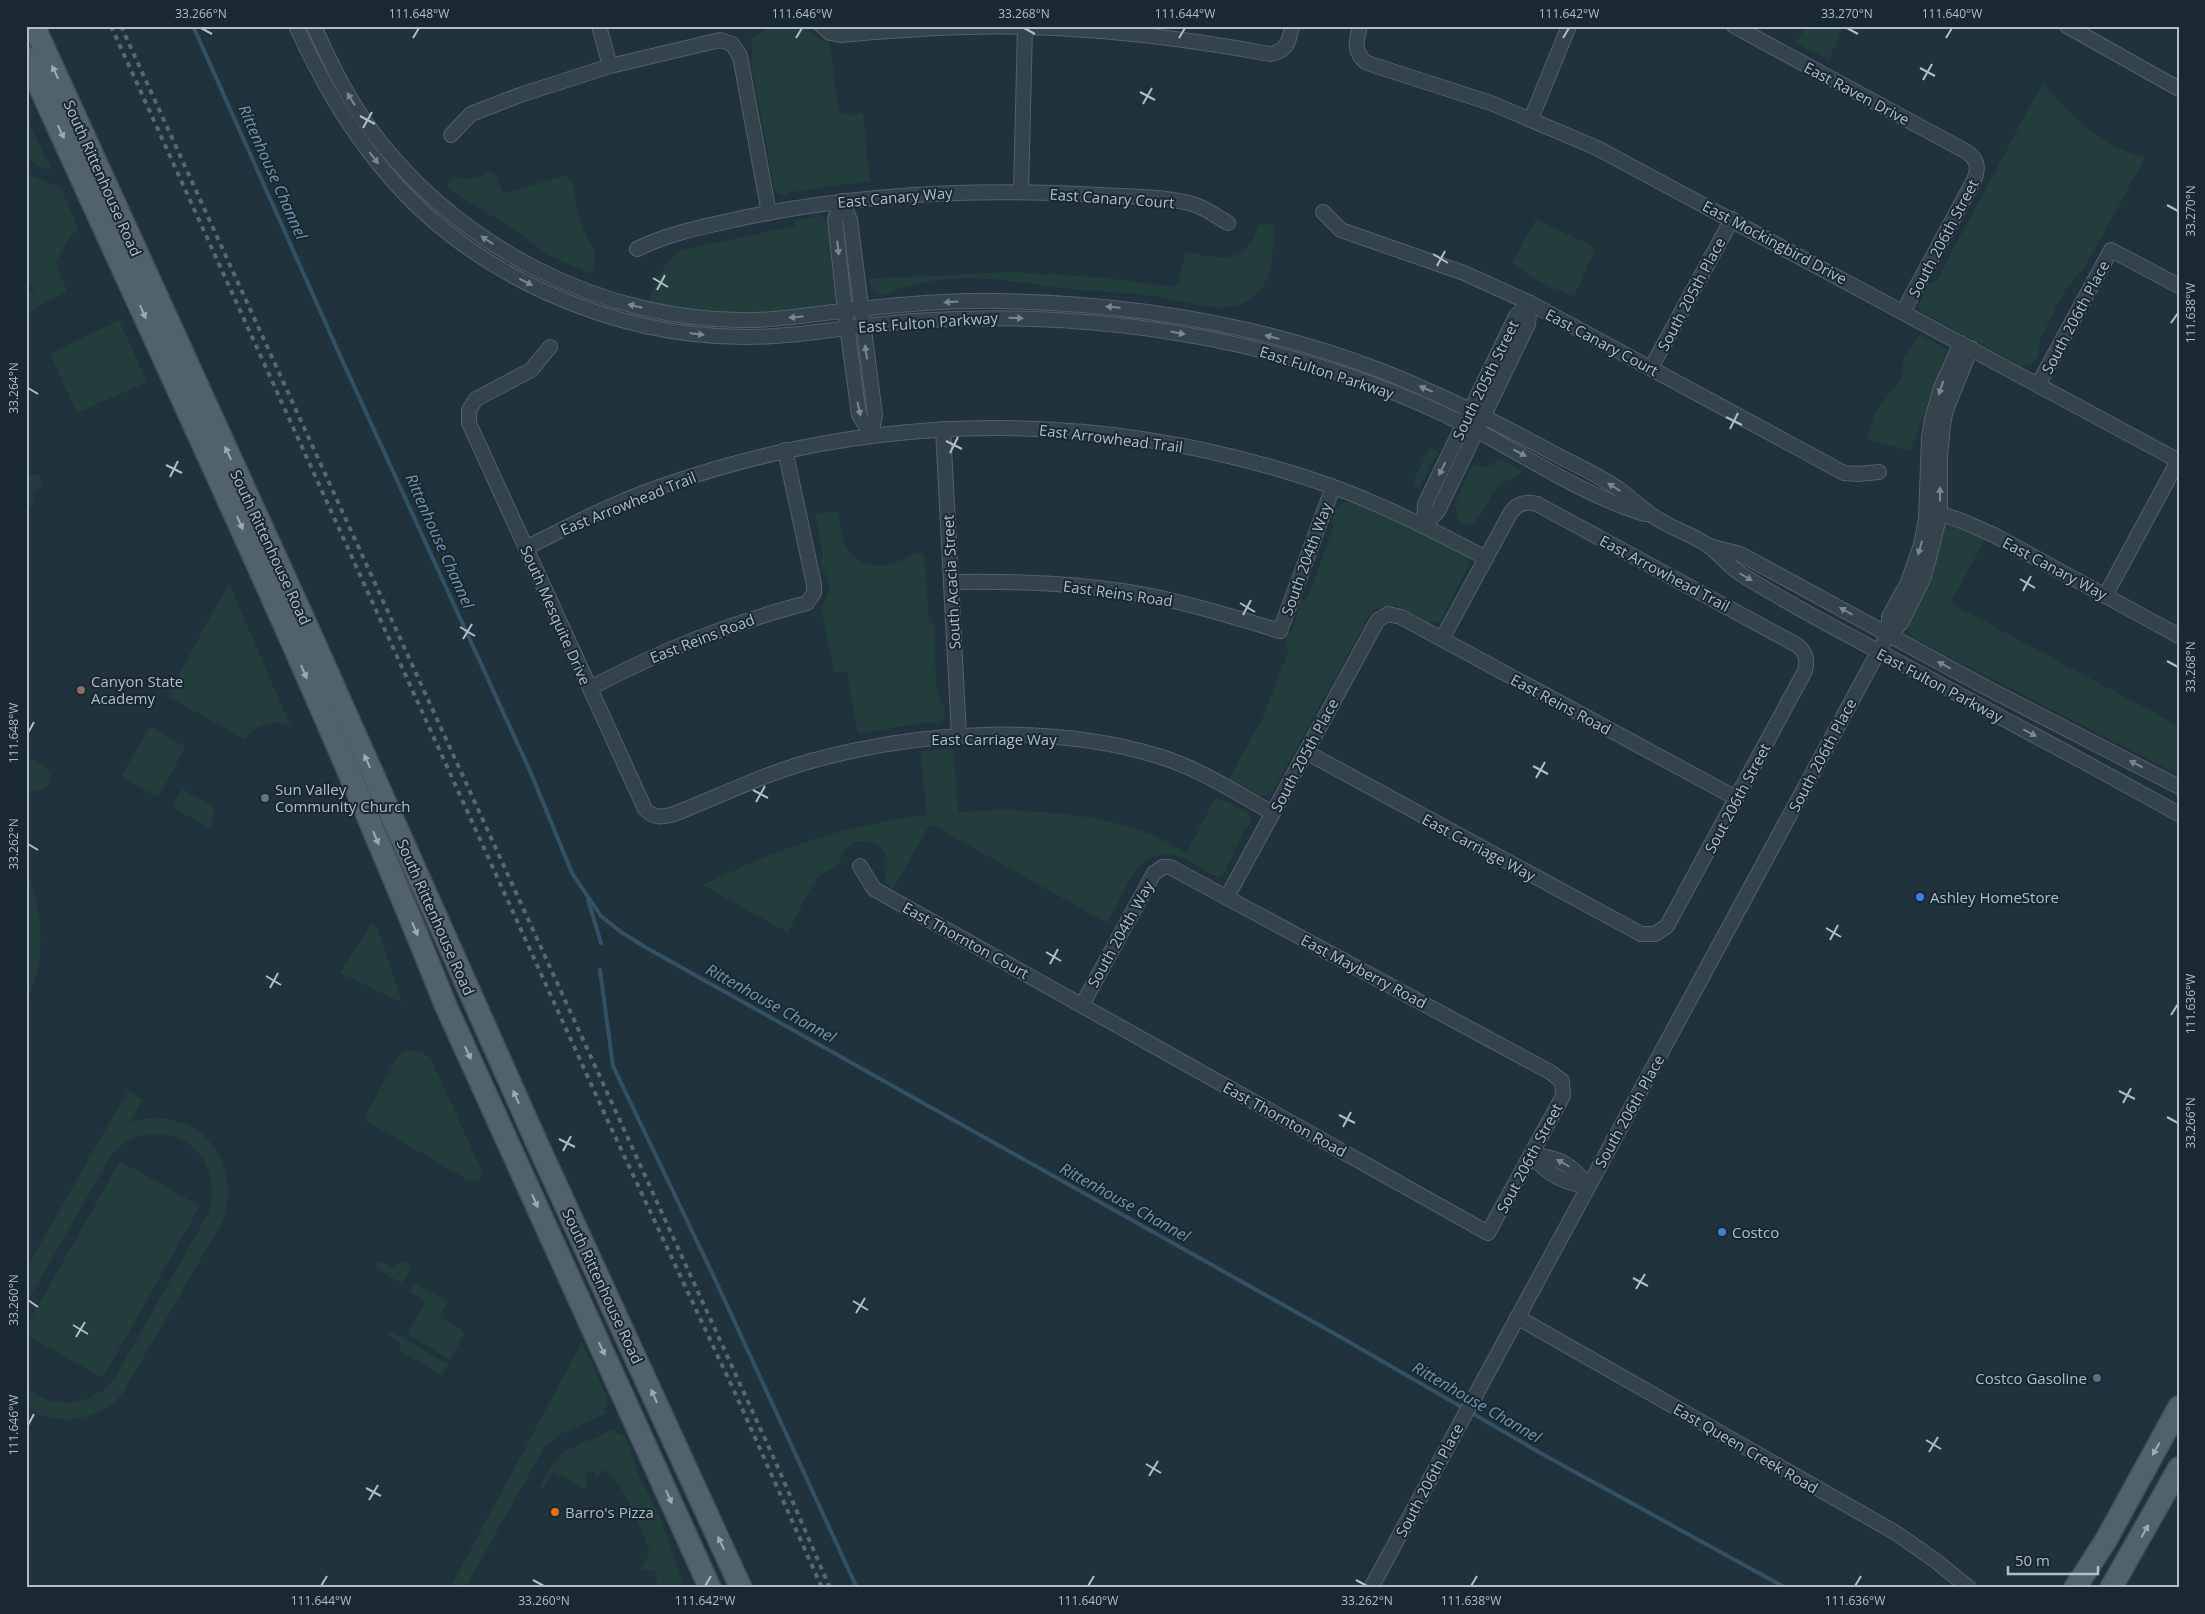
<svg xmlns="http://www.w3.org/2000/svg" width="2205" height="1614" font-family="'Open Sans',sans-serif">
<style>
.green{fill:#223d3b}
.lines{fill:none;stroke-linecap:round;stroke-linejoin:round}
.stream{stroke:#335165;stroke-width:4}
.street-casing{stroke:#52616a;stroke-width:16}
.primary-casing{stroke:#414f58;stroke-width:24}
.street{stroke:#34434c;stroke-width:14}
.primary{stroke:#52626c;stroke-width:21}
.rail{stroke:#566874;stroke-width:4;stroke-dasharray:5 5;stroke-linecap:butt}
.oneway{fill:#9cacb6}
.oneway2{fill:#788790}
.ticks{fill:none;stroke:#afbec8;stroke-width:2}
.education-dot{fill:#8d6e63;stroke:#1a2831;stroke-width:2}
.worship-dot{fill:#6b7280;stroke:#1a2831;stroke-width:2}
.shop-dot{fill:#3f7fe0;stroke:#1a2831;stroke-width:2}
.service-dot{fill:#5c6f8a;stroke:#1a2831;stroke-width:2}
.food-dot{fill:#e8710a;stroke:#1a2831;stroke-width:2}
.labels{text-anchor:middle;dominant-baseline:central;stroke-width:4;stroke-linejoin:round;paint-order:stroke}
.street-label{font-size:15px;fill:#afbec8;stroke:#1a2831}
.poi-label{font-size:15px;fill:#afbec8;stroke:#1a2831;text-anchor:start}
.water-label{font-size:16px;font-style:italic;fill:#6e96ae;stroke:#1a2831}
.neatline{fill:none;stroke:#afbec8;stroke-width:2}
.ticks-label{font-size:12px;text-anchor:middle;fill:#afbec8}
</style>
<rect width="100%" height="100%" fill="#20323c"/>
<!-- green -->
<g class="green">
<path d="M772,26H807L811,34L830,44L839,115L863,113L870,181L791,192L783,196L775,192L751,62L753,47L749,39Z"/>
<path d="M1807,26H1843L1829,60L1796,43Z"/>
<path d="M2043,82C2070,117 2102,145 2145,158L2084,269C2063,285 2050,321 2038,345L2040,351L2035,361L2022,366L1920,311L1917,307L1928,285L1937,280Z"/>
<path d="M26,117L51,168L49,170L35,166L36,164L26,159Z"/>
<path d="M491,171L497,177L503,191L507,193L563,176L568,177L574,186L576,206L585,233L594,250L596,257L592,274L549,256L516,231L447,188L449,180C458,175 463,180 472,179C480,178 484,172 491,171Z"/>
<path d="M26,174L60,187L79,230L73,233L55,263L67,291L26,313V294L34,291L26,274Z"/>
<path d="M817,214L822,216L830,226L838,295L831,305L817,309L744,314L694,311L648,302C656,284 663,260 682,250L795,226L794,221L813,217Z"/>
<path d="M1536,219L1596,248L1574,297L1534,279L1512,263Z"/>
<path d="M1268,223L1274,227C1272,253 1275,283 1250,299C1223,317 1187,301 1158,297C1127,292 1095,292 1064,288C1003,280 940,268 882,296L874,293L868,279L1010,272L1108,278L1174,287L1179,281L1185,252C1219,257 1248,268 1258,225Z"/>
<path d="M119,320L147,382L77,413L50,354Z"/>
<path d="M1920,334L1948,350L1910,451L1867,439L1875,413L1901,378L1904,358Z"/>
<path d="M1430,448L1438,451L1419,489L1415,487L1413,482L1428,450Z"/>
<path d="M1499,458L1522,471C1517,479 1506,479 1499,486C1488,497 1484,514 1472,525L1461,523L1457,517V508L1454,505L1473,465C1482,469 1493,467 1499,458Z"/>
<path d="M26,474L39,475L43,488L37,489L33,494L34,501L32,507L26,504Z"/>
<path d="M1349,501L1404,524L1450,547L1467,556L1470,563L1440,621L1429,623L1397,606L1375,609L1368,618L1273,791L1269,795H1258L1229,779L1263,717L1289,649L1284,636L1293,629L1300,603L1309,595L1333,527C1331,512 1334,504 1349,501Z"/>
<path d="M839,511C840,520 840,531 843,539C849,559 869,569 889,565C899,562 909,556 918,552L924,555L929,622L934,624C936,645 934,672 938,692C941,703 948,710 943,722L938,724L932,722L858,733L847,671L834,673L821,607L829,590L828,580L820,563L823,555L815,514Z"/>
<path d="M1945,522L1985,539L1952,600L1956,606L2179,726V775L1913,638L1909,633L1908,625L1932,572Z"/>
<path d="M229,583L291,727C274,719 255,723 245,740L167,696Z"/>
<path d="M150,726L186,747L158,797L121,777Z"/>
<path d="M953,749L958,812C1024,808 1097,811 1159,838C1168,842 1177,848 1186,853L1216,797C1227,803 1250,809 1252,820L1245,829L1225,872L1219,877C1211,876 1195,863 1185,859C1137,837 1127,892 1107,923L930,824L893,889L886,884C884,875 890,863 885,854C877,840 856,836 845,849C841,853 841,862 837,866C832,870 825,871 820,875C813,881 794,922 788,933L703,885C777,849 845,824 927,815L920,751Z"/>
<path d="M26,756L42,764L51,775C50,789 39,792 26,792Z"/>
<path d="M182,789L215,807C211,815 214,822 211,829L172,807Z"/>
<path d="M26,869C44,909 47,963 26,1002Z"/>
<path d="M372,923L377,927L403,1003L340,973Z"/>
<path d="M404,1050L422,1052L430,1057L481,1169L482,1175L479,1181L468,1180L366,1121V1114L398,1056Z"/>
<path d="M128,1091L143,1100L130,1122C195,1104 242,1155 224,1219L121,1396C96,1421 57,1428 26,1407V1386C52,1413 92,1406 114,1379L209,1212C228,1148 156,1106 111,1155L26,1304V1269Z"/>
<path d="M120,1161L200,1206L103,1378L26,1335V1327Z"/>
<path d="M402,1260L412,1266L402,1283L376,1269L377,1263H384L395,1268Z"/>
<path d="M415,1283L448,1301L439,1317L461,1329L464,1335L450,1360L407,1334L426,1302L410,1292Z"/>
<path d="M389,1330L448,1364L442,1375L398,1350L401,1344L386,1335Z"/>
<path d="M582,1342L608,1400L604,1410L607,1413L561,1434L545,1446L465,1588H450Z"/>
<path d="M614,1429L615,1432L625,1436L633,1458L636,1470L660,1517L684,1588H657L655,1571H639L650,1552C642,1533 622,1475 602,1470L597,1479L593,1470L584,1473L588,1485L583,1488L553,1471L543,1490L539,1488L551,1466L565,1451Z"/>
</g>
<g class="lines">
<!-- stream -->
<g class="stream">
<path d="M193,26L343,362L530,771L572,873L601,916L621,932L645,947L1344,1339L1544,1455L1786,1588"/>
<path d="M588,900L601,943"/>
<path d="M600,970L613,1066L714,1277L857,1588"/>
</g>
<defs>
<g id="street">
<path d="M296,26C320,78 346,125 383,169C469,274 611,337 746,337C801,337 857,325 913,321C1015,314 1116,320 1216,340C1303,358 1389,386 1468,426C1527,456 1582,495 1645,514"/>
<path d="M314,26C328,58 344,91 364,120C450,244 603,324 755,320C790,319 825,312 860,309C906,304 952,300 998,301C1129,303 1260,324 1382,371C1442,395 1498,423 1555,454C1576,465 1600,476 1620,490C1631,498 1641,508 1653,516C1670,528 1692,534 1709,546C1720,555 1729,566 1741,574C1798,610 1858,640 1917,672C2005,719 2092,766 2179,814"/>
<path d="M599,26L610,66"/>
<path d="M822,26L830,33L840,35C902,30 964,25 1026,27C1108,29 1189,39 1270,54C1287,51 1289,42 1292,26"/>
<path d="M1360,26C1356,41 1353,53 1367,63L1491,103L1597,148L2179,461"/>
<path d="M1734,26L1967,152C1978,160 1979,168 1974,180L1903,312"/>
<path d="M2067,26L2179,89"/>
<path d="M1531,119L1569,26"/>
<path d="M451,135L471,114L520,95L610,66L720,40L732,44L740,56L769,213"/>
<path d="M1021,191L1025,27"/>
<path d="M842,201L835,219L845,311L859,415L871,435"/>
<path d="M842,201L850,220L875,415L871,435"/>
<path d="M1323,212L1341,230L1464,273L1530,303L1844,473L1858,474L1879,472"/>
<path d="M637,249C669,233 707,226 742,218C861,193 980,188 1100,195C1129,197 1171,196 1198,206C1208,210 1218,217 1228,223"/>
<path d="M550,347L531,370L476,399L469,410V423L645,809C654,819 662,817 674,814C720,796 764,774 811,761C920,731 1050,723 1158,756C1199,768 1236,793 1273,813"/>
<path d="M1651,368L1732,219"/>
<path d="M2038,385L2111,250L2179,286"/>
<path d="M943,429L959,736"/>
<path d="M1932,513C1953,515 1974,527 1994,535L2179,636"/>
<path d="M1424,525L1425,504L1516,316L1530,303"/>
<path d="M1424,525L1438,511L1528,324L1530,303"/>
<path d="M1709,546L1740,554L1987,688L2179,787"/>
<path d="M526,548C569,526 613,503 659,487C881,409 1108,408 1331,486C1384,505 1436,532 1486,558"/>
<path d="M951,582C1018,581 1085,583 1152,596C1195,605 1238,618 1280,631L1333,487"/>
<path d="M2105,596L2178,461"/>
<path d="M1888,635L1889,617L1908,582L1921,545L1926,519L1929,437L1932,419L1941,388L1961,343"/>
<path d="M590,688C663,650 727,624 807,603L814,593V584L785,450"/>
<path d="M1306,752L1641,934H1655L1667,926L1805,671C1808,660 1806,652 1797,645L1537,504C1526,501 1518,503 1511,512L1442,639"/>
<path d="M860,866L874,889L1488,1233L1563,1096L1562,1081L1550,1072L1170,867H1163L1154,873L1082,1005"/>
<path d="M1227,897L1375,625L1378,620L1388,614L1401,617L1736,798"/>
<path d="M1531,1155C1558,1157 1572,1164 1588,1186"/>
<path d="M1531,1155C1546,1173 1564,1184 1588,1186"/>
<path d="M1517,1317L1896,1533L1936,1561L1969,1588"/>
<path d="M1371,1588L1870,667L1888,635L1901,623L1923,579L1928,562L1940,514V457L1943,425L1946,410L1971,348"/>
</g>
<g id="primary">
<path d="M34,26L307,626L536,1141L741,1588"/>
<path d="M26,57C168,371 317,683 445,1004L710,1588"/>
<path d="M2075,1588L2106,1540L2179,1407"/>
<path d="M2111,1588L2179,1468"/>
</g>
</defs>
<!-- street casing -->
<use href="#street" class="street-casing"/>
<!-- primary casing -->
<use href="#primary" class="primary-casing"/>
<!-- street -->
<use href="#street" class="street"/>
<!-- primary -->
<use href="#primary" class="primary"/>
<!-- rail -->
<g class="rail">
<path d="M111,26L606,1117L736,1395L822,1588"/>
<path d="M121,26L776,1463L830,1588"/>
</g>
</g>
<!-- one-way arrows -->
<defs><path id="oneway-solid" d="M-6-.8H1V-3.2L6.5 0L1 3.2V.8H-6Z" transform="scale(1.25)"/></defs>
<g class="oneway">
<use href="#oneway-solid" transform="translate(55 72) rotate(-115)"/>
<use href="#oneway-solid" transform="translate(61 132) rotate(65)"/>
<use href="#oneway-solid" transform="translate(143 312) rotate(66)"/>
<use href="#oneway-solid" transform="translate(228 453) rotate(-115)"/>
<use href="#oneway-solid" transform="translate(240 523) rotate(66)"/>
<use href="#oneway-solid" transform="translate(304 672) rotate(67)"/>
<use href="#oneway-solid" transform="translate(367 761) rotate(-114)"/>
<use href="#oneway-solid" transform="translate(376 838) rotate(67)"/>
<use href="#oneway-solid" transform="translate(415 929) rotate(68)"/>
<use href="#oneway-solid" transform="translate(468 1053) rotate(65)"/>
<use href="#oneway-solid" transform="translate(516 1097) rotate(-114)"/>
<use href="#oneway-solid" transform="translate(535 1201) rotate(66)"/>
<use href="#oneway-solid" transform="translate(602 1349) rotate(65)"/>
<use href="#oneway-solid" transform="translate(654 1396) rotate(-114)"/>
<use href="#oneway-solid" transform="translate(2156 1449) rotate(119)"/>
<use href="#oneway-solid" transform="translate(669 1497) rotate(66)"/>
<use href="#oneway-solid" transform="translate(2145 1531) rotate(-61)"/>
<use href="#oneway-solid" transform="translate(721 1543) rotate(-115)"/>
</g>
<g class="oneway2">
<use href="#oneway-solid" transform="translate(351 99) rotate(-122)"/>
<use href="#oneway-solid" transform="translate(374 158) rotate(52)"/>
<use href="#oneway-solid" transform="translate(487 240) rotate(-147)"/>
<use href="#oneway-solid" transform="translate(838 248) rotate(84)"/>
<use href="#oneway-solid" transform="translate(526 282) rotate(27)"/>
<use href="#oneway-solid" transform="translate(951 302) rotate(176)"/>
<use href="#oneway-solid" transform="translate(635 306) rotate(-166)"/>
<use href="#oneway-solid" transform="translate(1113 307) rotate(-175)"/>
<use href="#oneway-solid" transform="translate(796 317) rotate(174)"/>
<use href="#oneway-solid" transform="translate(1016 318) rotate(1)"/>
<use href="#oneway-solid" transform="translate(1178 333) rotate(11)"/>
<use href="#oneway-solid" transform="translate(697 334) rotate(7)"/>
<use href="#oneway-solid" transform="translate(1272 337) rotate(-165)"/>
<use href="#oneway-solid" transform="translate(866 352) rotate(-98)"/>
<use href="#oneway-solid" transform="translate(1941 388) rotate(109)"/>
<use href="#oneway-solid" transform="translate(1426 389) rotate(-157)"/>
<use href="#oneway-solid" transform="translate(859 409) rotate(78)"/>
<use href="#oneway-solid" transform="translate(1520 453) rotate(28)"/>
<use href="#oneway-solid" transform="translate(1442 469) rotate(116)"/>
<use href="#oneway-solid" transform="translate(1614 487) rotate(-148)"/>
<use href="#oneway-solid" transform="translate(1940 494) rotate(-90)"/>
<use href="#oneway-solid" transform="translate(1920 548) rotate(106)"/>
<use href="#oneway-solid" transform="translate(1746 577) rotate(30)"/>
<use href="#oneway-solid" transform="translate(1846 611) rotate(-151)"/>
<use href="#oneway-solid" transform="translate(1944 665) rotate(-152)"/>
<use href="#oneway-solid" transform="translate(2030 733) rotate(28)"/>
<use href="#oneway-solid" transform="translate(2136 764) rotate(-153)"/>
<use href="#oneway-solid" transform="translate(1563 1163) rotate(-150)"/>
</g>
<!-- ticks -->
<path class="ticks" d="M201,28L212,34M1024,28L1035,34M1847,28L1858,34M413,38L419,28M796,38L802,28M1179,38L1185,28M1563,38L1569,28M1946,38L1952,28M1920,68L1935,76M1923,80L1932,64M1140,92L1155,100M1143,104L1152,88M360,116L375,124M363,128L372,112M2167,205L2178,211M1433,254L1448,263M1437,266L1445,251M653,278L668,287M657,290L665,275M2171,323L2178,313M28,388L38,394M1726,417L1742,425M1730,429L1738,413M946,441L962,449M950,453L958,437M166,465L182,473M170,477L178,461M2020,579L2035,588M2023,591L2031,576M1240,603L1255,612M1243,615L1251,600M460,627L475,636M463,639L472,624M2167,661L2178,667M28,733L34,722M1533,766L1548,774M1536,778L1545,762M753,790L768,798M756,802L765,786M28,844L38,850M1826,928L1841,937M1830,940L1838,925M1046,952L1061,961M1050,964L1058,949M266,976L281,985M270,988L278,973M2171,1015L2178,1004M2119,1091L2135,1099M2123,1103L2131,1088M1339,1115L1355,1123M2167,1117L2178,1123M1343,1127L1351,1112M559,1139L575,1147M563,1151L571,1136M1633,1278L1648,1286M1636,1289L1645,1274M28,1300L38,1307M853,1301L868,1310M856,1313L865,1298M73,1325L88,1334M76,1337L85,1322M28,1425L34,1414M1926,1440L1941,1449M1929,1452L1938,1437M1146,1464L1161,1473M1149,1476L1158,1461M366,1488L381,1496M369,1500L378,1485M533,1580L544,1586M1356,1580L1367,1586M321,1586L327,1576M705,1586L711,1576M1088,1586L1094,1576M1471,1586L1477,1576M1855,1586L1861,1576"/>
<!-- markers -->
<circle class="education-dot" cx="81" cy="690" r="5"/>
<circle class="worship-dot" cx="265" cy="798" r="5"/>
<g class="shop-dot">
<circle cx="1920" cy="897" r="5"/>
<circle cx="1722" cy="1232" r="5"/>
</g>
<circle class="service-dot" cx="2097" cy="1378" r="5"/>
<circle class="food-dot" cx="555" cy="1512" r="5"/>
<g class="labels">
<!-- street labels -->
<g class="street-label">
<text transform="translate(1857 93) rotate(28)">East Raven Drive</text>
<text transform="translate(103 178) rotate(66)">South Rittenhouse Road</text>
<text transform="translate(895 197) rotate(-5)">East Canary Way</text>
<text transform="translate(1112 198) rotate(4)">East Canary Court</text>
<text transform="translate(1943 238) rotate(-62)">South 206th Street</text>
<text transform="translate(1775 242) rotate(28)">East Mockingbird Drive</text>
<text transform="translate(1691 294) rotate(-62)">South 205th Place</text>
<text transform="translate(2075 317) rotate(-62)">South 206th Place</text>
<text transform="translate(928 322) rotate(-4)">East Fulton Parkway</text>
<text transform="translate(1602 342) rotate(28)">East Canary Court</text>
<text transform="translate(1327 372) rotate(18)">East Fulton Parkway</text>
<text transform="translate(1485 380) rotate(-64)">South 205th Street</text>
<text transform="translate(1111 438) rotate(7)">East Arrowhead Trail</text>
<text transform="translate(628 503) rotate(-22)">East Arrowhead Trail</text>
<text transform="translate(271 547) rotate(65)">South Rittenhouse Road</text>
<text transform="translate(1306 559) rotate(-70)">South 204th Way</text>
<text transform="translate(2055 568) rotate(28)">East Canary Way</text>
<text transform="translate(1665 573) rotate(28)">East Arrowhead Trail</text>
<text transform="translate(951 582) rotate(-93)">South Acacia Street</text>
<text transform="translate(1118 593) rotate(8)">East Reins Road</text>
<text transform="translate(556 615) rotate(66)">South Mesquite Drive</text>
<text transform="translate(702 638) rotate(-21)">East Reins Road</text>
<text transform="translate(1940 685) rotate(28)">East Fulton Parkway</text>
<text transform="translate(1561 704) rotate(28)">East Reins Road</text>
<text x="994" y="739">East Carriage Way</text>
<text transform="translate(1304 755) rotate(-62)">South 205th Place</text>
<text transform="translate(1822 755) rotate(-62)">South 206th Place</text>
<text transform="translate(1737 798) rotate(-62)">Sout 206th Street</text>
<text transform="translate(1479 847) rotate(28)">East Carriage Way</text>
<text transform="translate(436 917) rotate(66)">South Rittenhouse Road</text>
<text transform="translate(1120 934) rotate(-61)">South 204th Way</text>
<text transform="translate(966 940) rotate(29)">East Thornton Court</text>
<text transform="translate(1364 971) rotate(28)">East Mayberry Road</text>
<text transform="translate(1629 1111) rotate(-61)">South 206th Place</text>
<text transform="translate(1285 1119) rotate(29)">East Thornton Road</text>
<text transform="translate(1529 1158) rotate(-62)">Sout 206th Street</text>
<text transform="translate(603 1286) rotate(65)">South Rittenhouse Road</text>
<text transform="translate(1746 1448) rotate(30)">East Queen Creek Road</text>
<text transform="translate(1429 1480) rotate(-62)">South 206th Place</text>
</g>
<!-- poi labels -->
<g class="poi-label">
<text x="91" y="681">Canyon State<tspan x="91" dy="17">Academy</tspan></text>
<text x="275" y="789">Sun Valley<tspan x="275" dy="17">Community Church</tspan></text>
<text x="1930" y="897">Ashley HomeStore</text>
<text x="1732" y="1232">Costco</text>
<text x="2087" y="1378" text-anchor="end">Costco Gasoline</text>
<text x="565" y="1512">Barro's Pizza</text>
</g>
<!-- water labels -->
<g class="water-label">
<text transform="translate(273 172) rotate(66)">Rittenhouse Channel</text>
<text transform="translate(440 541) rotate(66)">Rittenhouse Channel</text>
<text transform="translate(771 1003) rotate(29)">Rittenhouse Channel</text>
<text transform="translate(1125 1202) rotate(29)">Rittenhouse Channel</text>
<text transform="translate(1477 1402) rotate(30)">Rittenhouse Channel</text>
</g>
</g>
<!-- border -->
<rect width="2205" height="1614" fill="none" stroke="#1a2831" stroke-width="55"/>
<!-- scale -->
<path d="M2008 1566v8h90v-8" fill="none" stroke="#afbec8" stroke-width="2.5"/>
<text x="2015" y="1566" font-size="15" fill="#afbec8" stroke="#1a2831" stroke-width="4" paint-order="stroke">50 m</text>
<rect x="28" y="28" width="2150" height="1558" class="neatline"/>
<g class="ticks-label">
<text x="201" y="18">33.266°N</text>
<text x="419" y="18">111.648°W</text>
<text x="802" y="18">111.646°W</text>
<text x="1024" y="18">33.268°N</text>
<text x="1185" y="18">111.644°W</text>
<text x="1569" y="18">111.642°W</text>
<text x="1847" y="18">33.270°N</text>
<text x="1952" y="18">111.640°W</text>
<text transform="translate(2191 211) rotate(-90)" y="4">33.270°N</text>
<text transform="translate(2191 313) rotate(-90)" y="4">111.638°W</text>
<text transform="translate(14 388) rotate(-90)" y="4">33.264°N</text>
<text transform="translate(2191 667) rotate(-90)" y="4">33.268°N</text>
<text transform="translate(14 733) rotate(-90)" y="4">111.648°W</text>
<text transform="translate(14 844) rotate(-90)" y="4">33.262°N</text>
<text transform="translate(2191 1004) rotate(-90)" y="4">111.636°W</text>
<text transform="translate(2191 1123) rotate(-90)" y="4">33.266°N</text>
<text transform="translate(14 1300) rotate(-90)" y="4">33.260°N</text>
<text transform="translate(14 1425) rotate(-90)" y="4">111.646°W</text>
<text x="321" y="1605">111.644°W</text>
<text x="544" y="1605">33.260°N</text>
<text x="705" y="1605">111.642°W</text>
<text x="1088" y="1605">111.640°W</text>
<text x="1367" y="1605">33.262°N</text>
<text x="1471" y="1605">111.638°W</text>
<text x="1855" y="1605">111.636°W</text>
</g>
</svg>
